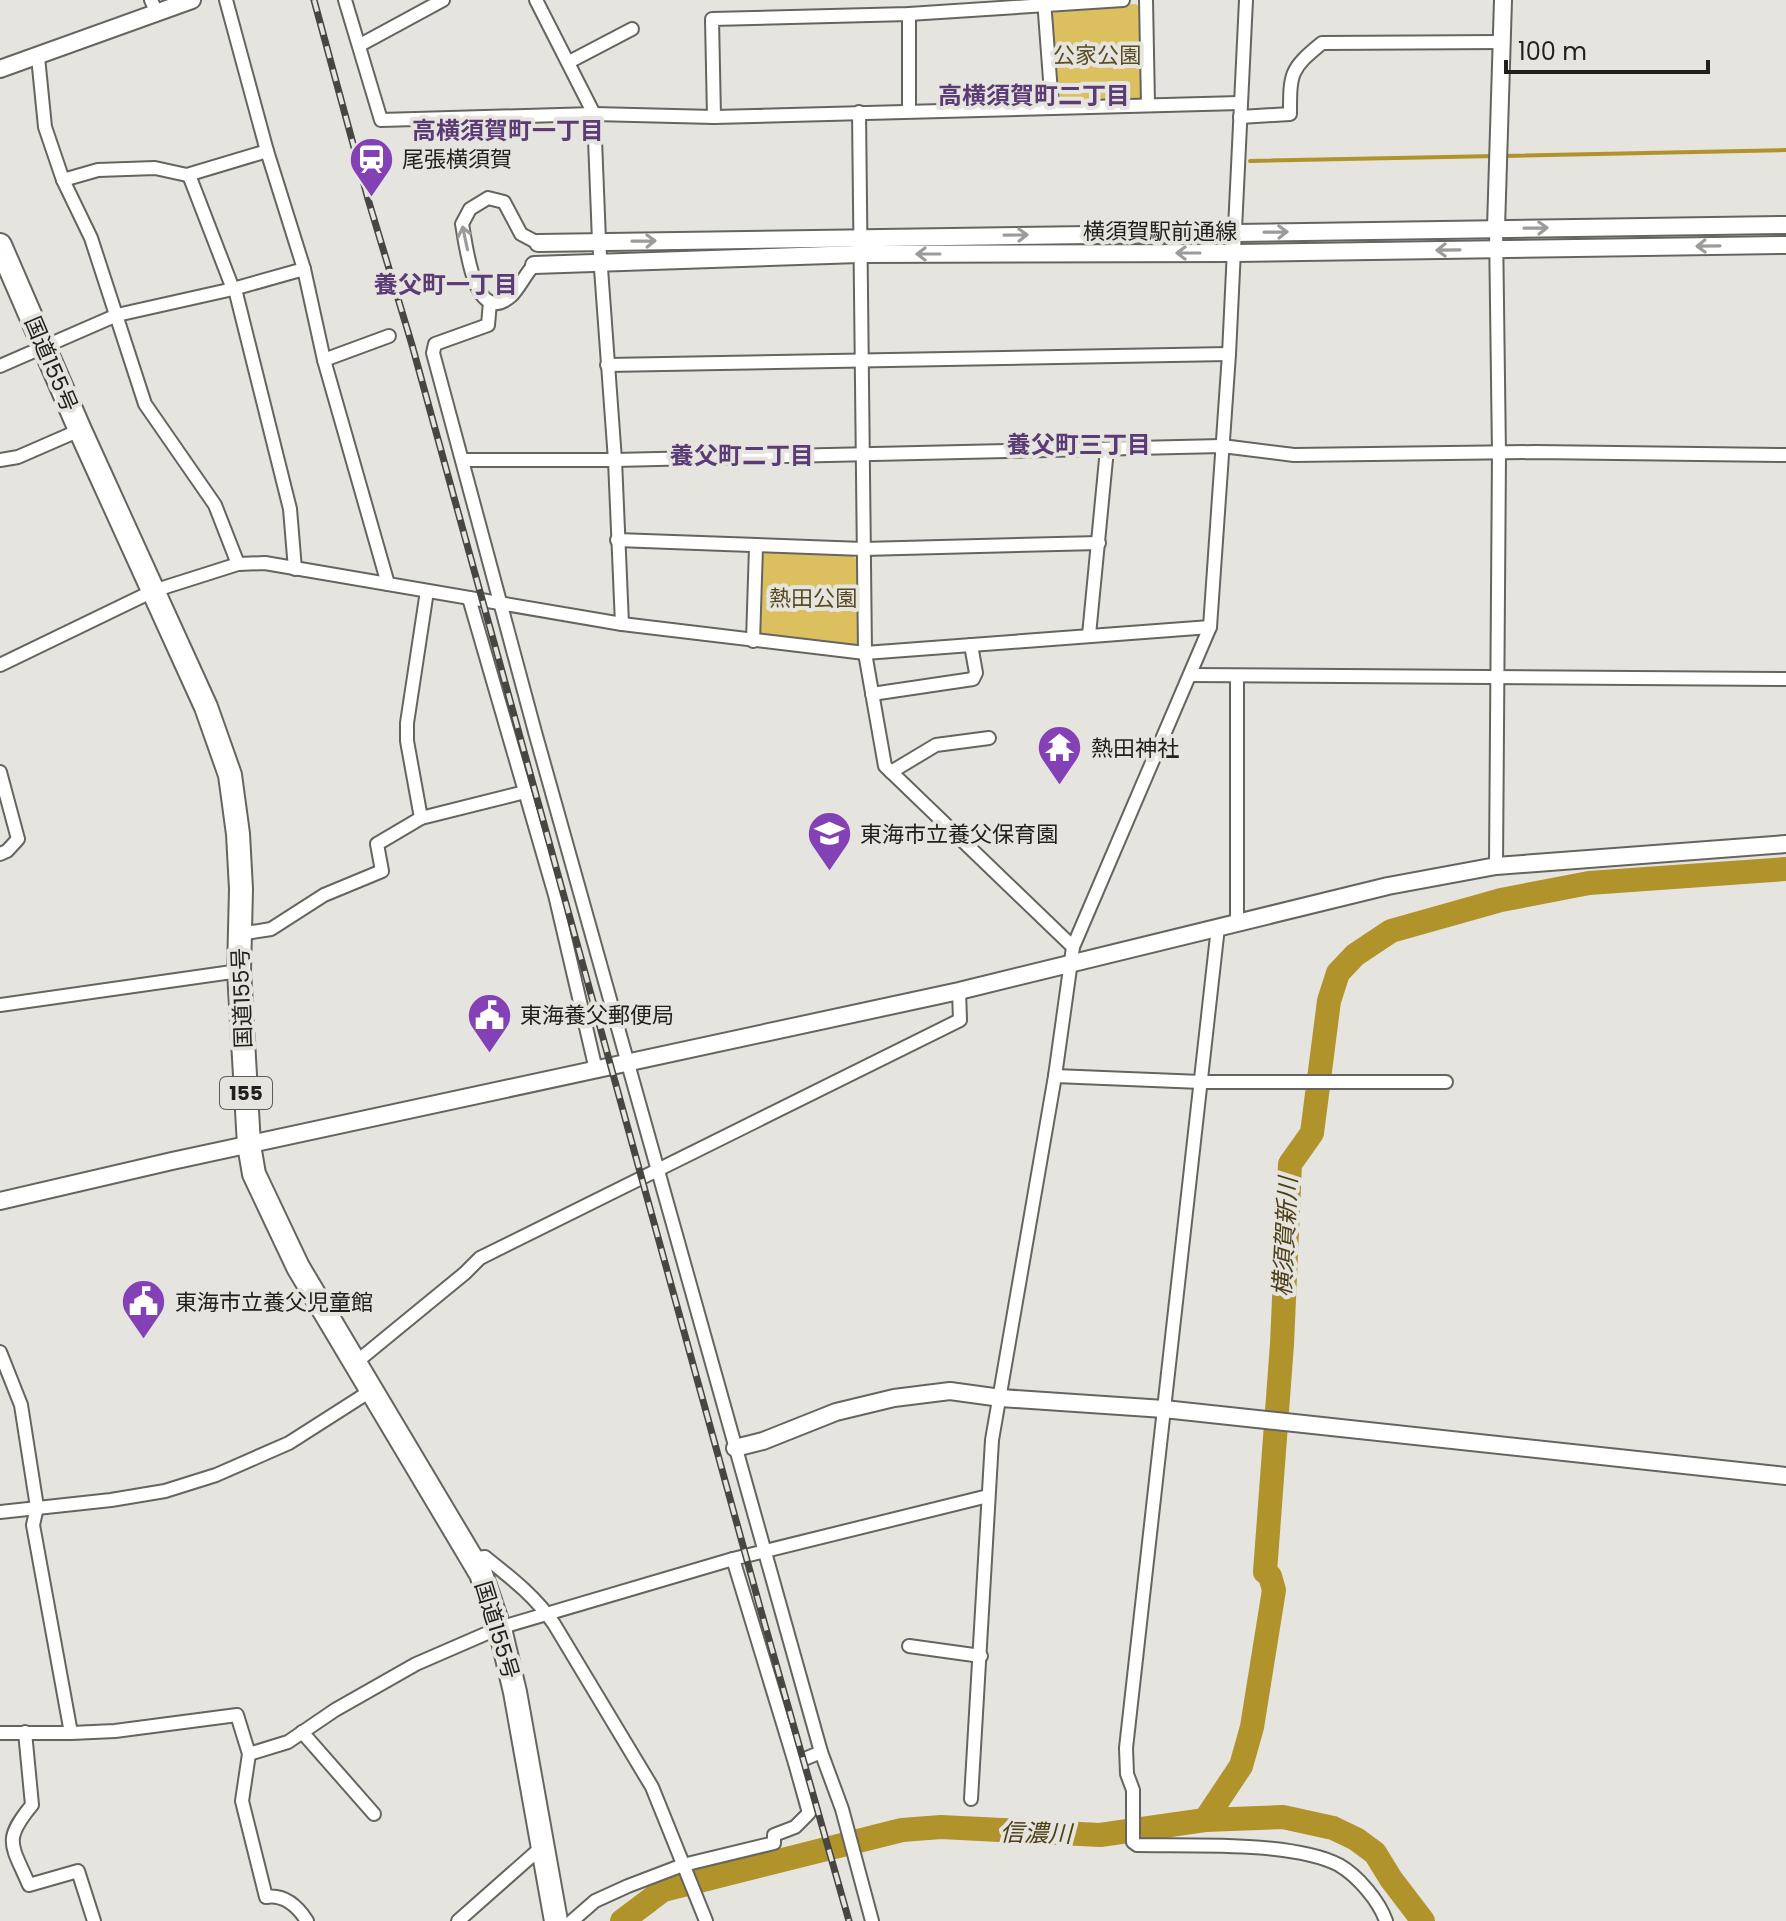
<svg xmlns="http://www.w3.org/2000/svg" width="1786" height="1921" font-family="Poppins,'Noto Sans JP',sans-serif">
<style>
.green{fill:#dcc060}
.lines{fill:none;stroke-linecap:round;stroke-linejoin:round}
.stream{stroke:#b0932a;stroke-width:4}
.river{stroke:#b0932a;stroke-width:24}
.street-casing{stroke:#66645f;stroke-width:16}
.secondary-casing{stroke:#66645f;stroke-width:20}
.highway-casing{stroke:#66645f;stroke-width:26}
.street{stroke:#fff;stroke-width:12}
.secondary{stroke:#fff;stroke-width:16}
.highway{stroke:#fff;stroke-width:22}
.rail-casing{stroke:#474642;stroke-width:7}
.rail{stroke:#e6e4de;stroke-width:4;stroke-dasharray:12;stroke-linecap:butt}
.oneway{stroke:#9b9b99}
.labels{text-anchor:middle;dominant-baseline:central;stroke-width:8;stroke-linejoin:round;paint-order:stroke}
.shield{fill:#e6e4de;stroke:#5c5b57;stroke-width:2}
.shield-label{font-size:20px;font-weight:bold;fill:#21201d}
.park-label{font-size:22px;fill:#574b22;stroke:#e6e4de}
.poi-label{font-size:22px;fill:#21201d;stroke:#e6e4de;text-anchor:start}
.street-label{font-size:22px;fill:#21201d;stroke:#e6e4de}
.neighbourhood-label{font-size:24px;font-weight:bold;fill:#5a3b75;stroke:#e6e4de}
.water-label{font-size:24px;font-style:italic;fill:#4b3f15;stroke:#e6e4de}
</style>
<rect width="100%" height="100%" fill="#e6e4de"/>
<!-- green -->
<g class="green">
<path d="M1136,4L1141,9L1142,96L1138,100L1058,101L1054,97L1053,14L1058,9Z"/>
<path d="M767,552L853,556L859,561L860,642L855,647L760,635L757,629L759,557Z"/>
</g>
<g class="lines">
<!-- stream -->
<g class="stream">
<path d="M1504,156L1786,150"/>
<path d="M1250,161L1496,156"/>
</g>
<!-- river -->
<g class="river">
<path d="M1205,1820L1241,1766L1252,1727L1274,1590L1270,1576L1265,1572L1282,1344L1290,1164L1312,1133L1329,1001L1338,973L1355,955L1391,931L1501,900L1589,883L1786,869"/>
<path d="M622,1921L663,1890L902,1830L941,1827L1100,1835L1205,1820L1283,1817L1333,1828L1356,1839L1375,1853L1391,1879L1423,1921"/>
</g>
<defs>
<g id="street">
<path d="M151,0L156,11"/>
<path d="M226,0L267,151L304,269L324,360L388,584"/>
<path d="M345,0L381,120L594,114L714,117L1240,103"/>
<path d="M536,0L594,114L599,241L615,460L622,624"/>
<path d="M1044,0L1052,106"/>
<path d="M1146,0L1148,104"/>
<path d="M909,14V111"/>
<path d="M360,45L443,0"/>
<path d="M38,57L45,127L63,180L91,238L145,404L215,505L238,564"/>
<path d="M569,62L632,29"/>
<path d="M859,112L865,653L885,766L1073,947"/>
<path d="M714,117L712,19L909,14L1123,0"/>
<path d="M1240,117L1290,114C1290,73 1290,69 1322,43L1502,42"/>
<path d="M189,175L233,289"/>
<path d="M63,180L98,170L155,168L187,175L267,151"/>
<path d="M1496,228L1499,454L1496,866"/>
<path d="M534,265C526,273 518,290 511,296C474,328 466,244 462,224L470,209L488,198L504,202L521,234L538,243"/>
<path d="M235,289L290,509L295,569"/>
<path d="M490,302L488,325L435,344L433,353L535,732L821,1752L842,1809L872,1921"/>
<path d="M324,360L389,336"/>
<path d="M607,365L1229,354"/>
<path d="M0,366L117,315L233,289L304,269"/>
<path d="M0,460L18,457L80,430"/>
<path d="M462,460H615L1222,446L1294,455L1535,452L1786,455"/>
<path d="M617,540L863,549L1099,543"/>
<path d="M469,598L555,895L596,1070"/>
<path d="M1089,635L1107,449"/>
<path d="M753,641L756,547"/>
<path d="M0,665L153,591L238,564L265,563L622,624L865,653L1210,627"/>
<path d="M1190,675L1786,679"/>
<path d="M1237,678V922"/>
<path d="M872,694L973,679L976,673L971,645"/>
<path d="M0,772L18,839L7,851L0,854"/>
<path d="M891,772L936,745L989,738"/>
<path d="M421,818L407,741V723L427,591"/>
<path d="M1218,927L1126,1748L1127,1774L1133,1790V1842L1137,1845C1191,1846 1293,1841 1339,1865C1358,1876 1379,1901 1386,1921"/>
<path d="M240,934L271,929L324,895L382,871L377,844L421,818L525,792"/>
<path d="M0,1005L239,971"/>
<path d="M1055,1076L1201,1082H1446"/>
<path d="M0,1352L21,1405L37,1507L33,1525L71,1733"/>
<path d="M354,1364L465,1273L480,1258L960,1020L959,991"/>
<path d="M0,1512L111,1500L165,1491L216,1475L289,1443L372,1390"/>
<path d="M471,1559L485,1557C510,1577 536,1597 554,1624L652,1787L706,1921"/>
<path d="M733,1559L795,1763"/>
<path d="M909,1646L981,1656"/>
<path d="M25,1732L32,1805C2,1841 12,1845 29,1885L78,1871L94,1921"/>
<path d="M302,1732L374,1814"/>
<path d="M0,1733H71L115,1731L237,1715L249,1754L242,1801L266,1897C285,1894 298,1907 307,1921"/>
<path d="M249,1754L288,1742L335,1710L416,1664L499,1628L733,1559L988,1496"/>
<path d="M971,1799L992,1440L1055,1076L1073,947L1210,627L1229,354L1246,0"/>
<path d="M458,1921L544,1845"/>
<path d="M572,1921L595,1901L628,1886L683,1865L774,1843V1835L795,1827L809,1813L795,1763L821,1752"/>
</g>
<g id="secondary">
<path d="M0,69L192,0"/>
<path d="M1496,228L1503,0"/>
<path d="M538,243L1786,225"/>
<path d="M534,265L859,254L1234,253L1786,245"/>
<path d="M0,1201L172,1161L959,991L1388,886L1496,866L1786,844"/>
<path d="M735,1448L763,1441L836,1412L894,1398L950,1391L1001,1398L1164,1409L1786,1476"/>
</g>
<path id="highway" d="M0,245L80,430L206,707L230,775L238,834L241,889L239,971L249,1145L254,1174L298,1267L481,1574L501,1633L515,1692L556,1921"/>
</defs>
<!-- street casing -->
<use href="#street" class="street-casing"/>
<!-- secondary casing -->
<use href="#secondary" class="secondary-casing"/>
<!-- highway casing -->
<use href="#highway" class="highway-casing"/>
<!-- street -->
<use href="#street" class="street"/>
<!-- secondary -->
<use href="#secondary" class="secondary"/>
<!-- highway -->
<use href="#highway" class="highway"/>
<defs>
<path id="rail" d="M314,0L368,199L412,345L761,1611L849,1921"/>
</defs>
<!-- rail casing -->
<use href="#rail" class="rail-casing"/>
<!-- rail -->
<use href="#rail" class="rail"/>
</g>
<!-- one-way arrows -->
<defs><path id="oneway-shaft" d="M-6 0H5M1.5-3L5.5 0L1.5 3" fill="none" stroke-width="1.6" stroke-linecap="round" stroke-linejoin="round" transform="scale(2)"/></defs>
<g class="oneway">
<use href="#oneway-shaft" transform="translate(1536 228) rotate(-1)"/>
<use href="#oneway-shaft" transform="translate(1276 232) rotate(-1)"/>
<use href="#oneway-shaft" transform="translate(1016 235) rotate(-1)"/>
<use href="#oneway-shaft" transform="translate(465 238) rotate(-102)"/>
<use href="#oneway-shaft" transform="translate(644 241) rotate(-1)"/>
<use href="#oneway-shaft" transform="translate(1708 246) rotate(179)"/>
<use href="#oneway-shaft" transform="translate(1448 250) rotate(179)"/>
<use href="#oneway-shaft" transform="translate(1188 253) rotate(180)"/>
<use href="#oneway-shaft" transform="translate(928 254) rotate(180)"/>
</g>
<!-- icons -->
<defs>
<symbol id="station-pin" viewBox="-11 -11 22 30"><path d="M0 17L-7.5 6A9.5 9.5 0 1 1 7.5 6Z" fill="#8441b5" stroke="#e6e4de"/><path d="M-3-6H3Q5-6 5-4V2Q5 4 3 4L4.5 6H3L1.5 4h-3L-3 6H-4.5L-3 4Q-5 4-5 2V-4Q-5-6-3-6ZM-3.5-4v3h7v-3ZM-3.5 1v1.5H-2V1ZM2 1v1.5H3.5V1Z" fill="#fff"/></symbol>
<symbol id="temple-pin" viewBox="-11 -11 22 30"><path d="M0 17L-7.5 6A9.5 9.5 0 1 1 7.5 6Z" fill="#8441b5" stroke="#e6e4de"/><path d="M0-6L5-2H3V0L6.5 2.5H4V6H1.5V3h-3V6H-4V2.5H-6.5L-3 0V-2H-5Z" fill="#fff"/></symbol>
<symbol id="school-pin" viewBox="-11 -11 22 30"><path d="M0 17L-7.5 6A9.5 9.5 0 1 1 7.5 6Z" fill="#8441b5" stroke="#e6e4de"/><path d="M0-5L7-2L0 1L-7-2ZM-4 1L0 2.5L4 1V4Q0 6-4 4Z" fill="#fff"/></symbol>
<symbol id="civic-pin" viewBox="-11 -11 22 30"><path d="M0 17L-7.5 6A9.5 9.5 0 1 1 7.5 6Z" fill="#8441b5" stroke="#e6e4de"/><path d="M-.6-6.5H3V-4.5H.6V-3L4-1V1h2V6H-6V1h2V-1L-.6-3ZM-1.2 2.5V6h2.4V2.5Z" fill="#fff"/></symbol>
</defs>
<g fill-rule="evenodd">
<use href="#station-pin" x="346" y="134" width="51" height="69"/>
<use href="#temple-pin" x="1034" y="722" width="51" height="69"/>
<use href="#school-pin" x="804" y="808" width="51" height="69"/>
<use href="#civic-pin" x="464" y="990" width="51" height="69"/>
<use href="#civic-pin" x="118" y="1276" width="51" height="69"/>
</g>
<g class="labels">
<!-- shield labels -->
<rect class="shield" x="220" y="1077" width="52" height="32" rx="6"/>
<g class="shield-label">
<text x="246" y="1093">155</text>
</g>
<!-- park labels -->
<g class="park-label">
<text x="1097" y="55">公家公園</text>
<text x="813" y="598">熱田公園</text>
</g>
<!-- poi labels -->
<g class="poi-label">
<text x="402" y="159">尾張横須賀</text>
<text x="1091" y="748">熱田神社</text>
<text x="860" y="834">東海市立養父保育園</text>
<text x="520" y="1015">東海養父郵便局</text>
<text x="175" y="1302">東海市立養父児童館</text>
</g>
<!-- street labels -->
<g class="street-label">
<text x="1160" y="231">横須賀駅前通線</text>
<text transform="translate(51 364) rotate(67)">国道155号</text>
<text transform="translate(242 998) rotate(-92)">国道155号</text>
<text transform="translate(497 1630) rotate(73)">国道155号</text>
</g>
<!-- neighbourhood labels -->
<g class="neighbourhood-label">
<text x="1034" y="95">高横須賀町二丁目</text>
<text x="508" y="130">高横須賀町一丁目</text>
<text x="446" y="284">養父町一丁目</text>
<text x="1079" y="444">養父町三丁目</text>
<text x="742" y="455">養父町二丁目</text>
</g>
<!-- water labels -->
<g class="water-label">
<text transform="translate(1285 1237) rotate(-87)">横須賀新川</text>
<text transform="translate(1036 1833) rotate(1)">信濃川</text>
</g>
</g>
<!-- scale -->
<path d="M1506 60v12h202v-12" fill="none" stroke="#21201d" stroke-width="4"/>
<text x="1518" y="60" font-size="24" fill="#21201d" stroke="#e6e4de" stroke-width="6" paint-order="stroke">100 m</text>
</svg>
